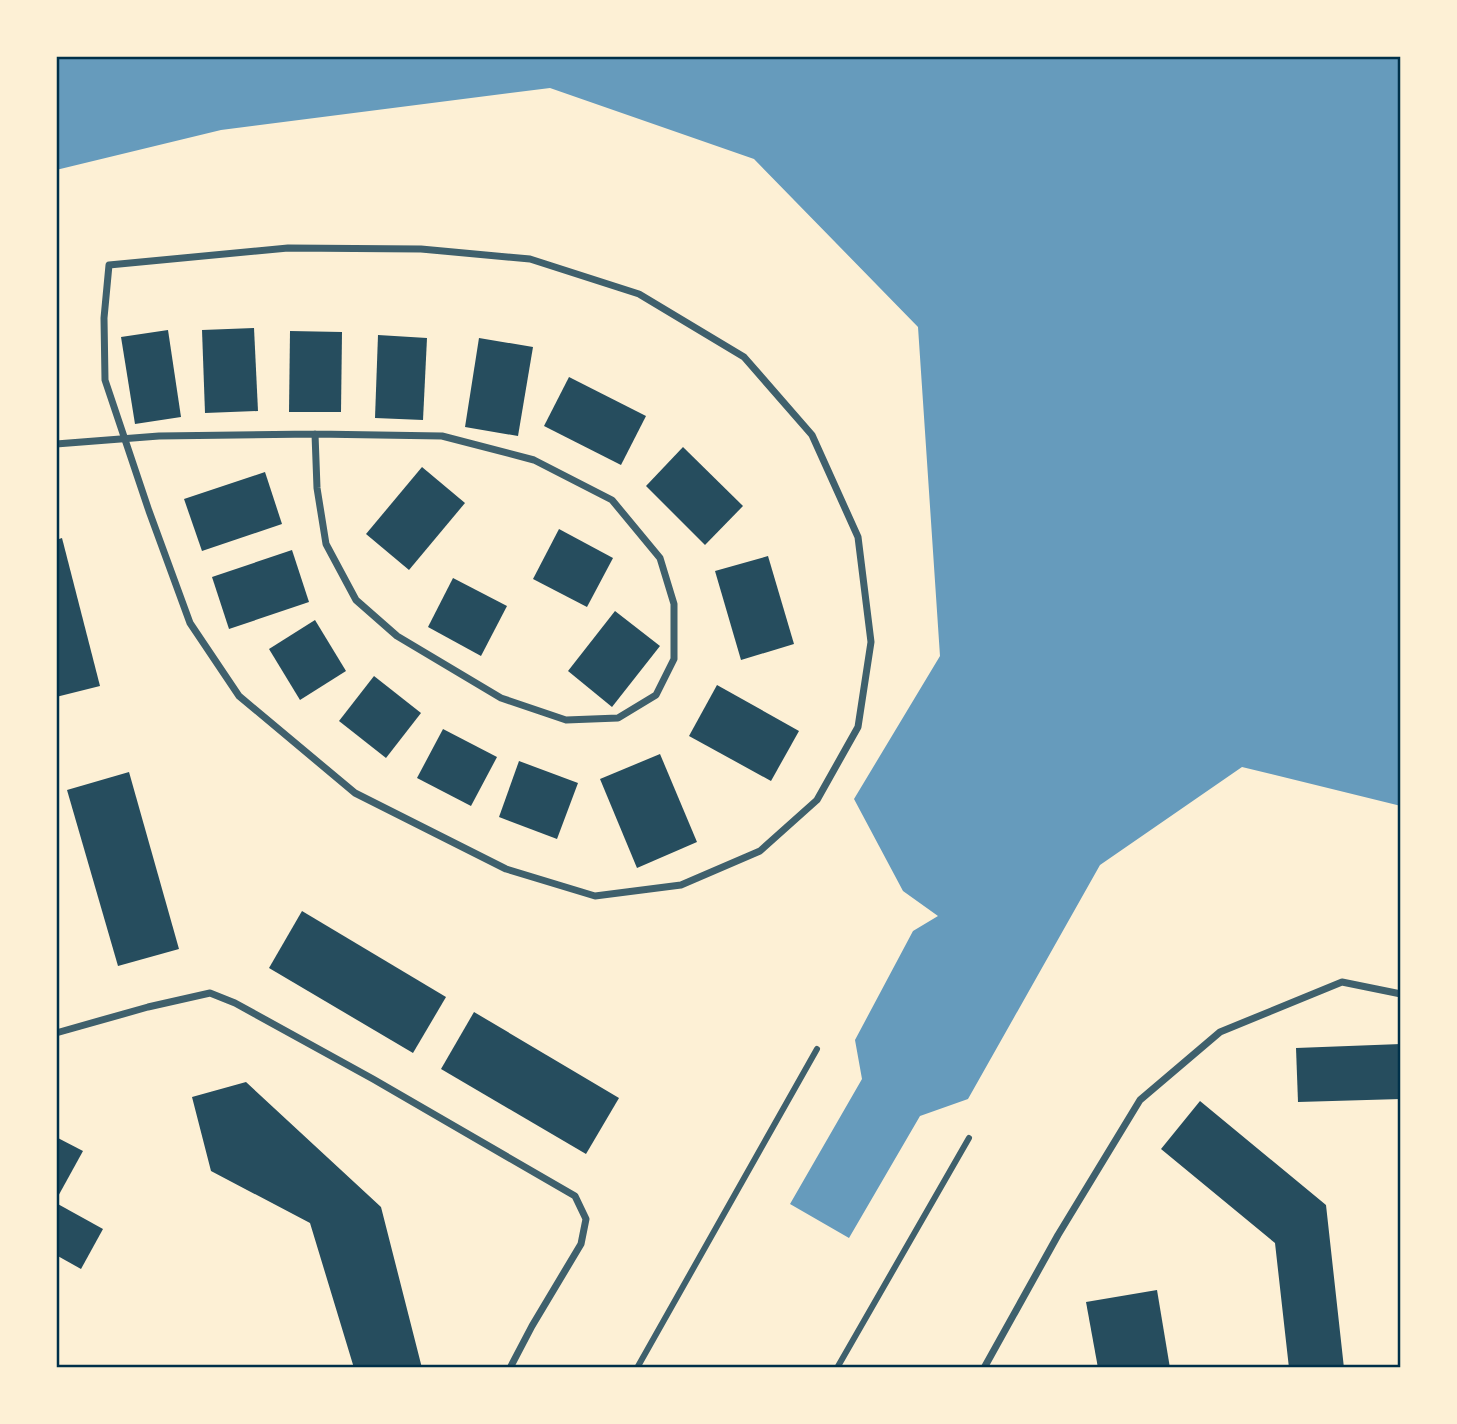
<svg xmlns="http://www.w3.org/2000/svg" width="1457" height="1424" font-family="'Public Sans',sans-serif">
<style>
.water{fill:#669bbc}
.building{fill:#264d5e}
.lines{fill:none;stroke-linecap:round;stroke-linejoin:round}
.pedestrian{stroke:#3f606c;stroke-width:6}
.minor{stroke:#3f606c;stroke-width:7}
.neatline{fill:none;stroke:#003049;stroke-width:2.5}
</style>
<rect width="100%" height="100%" fill="#fdf0d5"/>
<!-- water -->
<path class="water" d="M56,56H1401V806L1242,767L1100,865L968,1099L920,1116L849,1238L790,1204L862,1079L855,1040L913,931L938,916L903,891L854,799L940,656L918,327L754,159L550,88L221,130L56,170Z"/>
<!-- building -->
<g class="building">
<path d="M254,328L258,411L205,413L202,330Z"/>
<path d="M168,330L181,417L135,424L121,337Z"/>
<path d="M290,331L342,332L341,412H289Z"/>
<path d="M378,335L427,338L423,420L375,418Z"/>
<path d="M479,338L533,347L518,436L465,427Z"/>
<path d="M569,377L646,416L621,465L544,426Z"/>
<path d="M683,447L743,506L705,545L646,486Z"/>
<path d="M422,467L465,503L409,570L366,534Z"/>
<path d="M265,472L282,524L202,551L184,499Z"/>
<path d="M559,529L613,558L587,607L533,579Z"/>
<path d="M62,538L100,686L56,697V540Z"/>
<path d="M292,550L309,602L229,629L212,577Z"/>
<path d="M768,556L794,644L741,660L715,571Z"/>
<path d="M453,578L507,606L481,656L428,627Z"/>
<path d="M615,611L660,646L612,707L568,671Z"/>
<path d="M315,620L346,671L300,700L269,649Z"/>
<path d="M374,676L421,713L386,758L339,721Z"/>
<path d="M717,685L799,731L771,781L689,736Z"/>
<path d="M443,729L497,757L471,806L417,778Z"/>
<path d="M660,754L697,842L637,868L600,779Z"/>
<path d="M519,761L578,783L557,839L499,817Z"/>
<path d="M129,772L179,949L118,966L67,790Z"/>
<path d="M302,911L446,997L413,1053L269,968Z"/>
<path d="M474,1012L619,1098L586,1154L441,1069Z"/>
<path d="M1401,1044V1099L1298,1102L1296,1048Z"/>
<path d="M246,1082L381,1207L422,1368H354L310,1223L211,1171L192,1097Z"/>
<path d="M1200,1101L1326,1205L1344,1368H1289L1275,1243L1161,1149Z"/>
<path d="M56,1137L83,1151L56,1200Z"/>
<path d="M56,1203L103,1229L81,1269L56,1255Z"/>
<path d="M1157,1290L1170,1368H1098L1086,1302Z"/>
</g>
<g class="lines">
<!-- pedestrian -->
<g class="pedestrian">
<path d="M637,1368L817,1049"/>
<path d="M837,1368L969,1138"/>
</g>
<!-- minor -->
<g class="minor">
<path d="M288,248L421,249L530,259L639,294L744,357L812,435L858,537L871,642L858,727L817,800L760,851L681,885L595,896L506,869L355,793L239,696L190,623L149,511L105,380L104,318L109,265Z"/>
<path d="M56,444L159,436L315,434L442,436L534,460L612,500L660,558L674,604V659L656,695L618,718L566,720L501,698L397,636L356,600L326,544L317,488L315,434"/>
<path d="M56,1033L148,1007L210,993L235,1003L373,1079L575,1196L586,1219L581,1244L532,1326L510,1368"/>
<path d="M984,1368L1058,1235L1140,1100L1220,1032L1342,982L1401,994"/>
</g>
</g>
<!-- border -->
<rect width="1457" height="1424" fill="none" stroke="#fdf0d5" stroke-width="116"/>
<rect x="58" y="58" width="1341" height="1308" class="neatline"/>
</svg>
